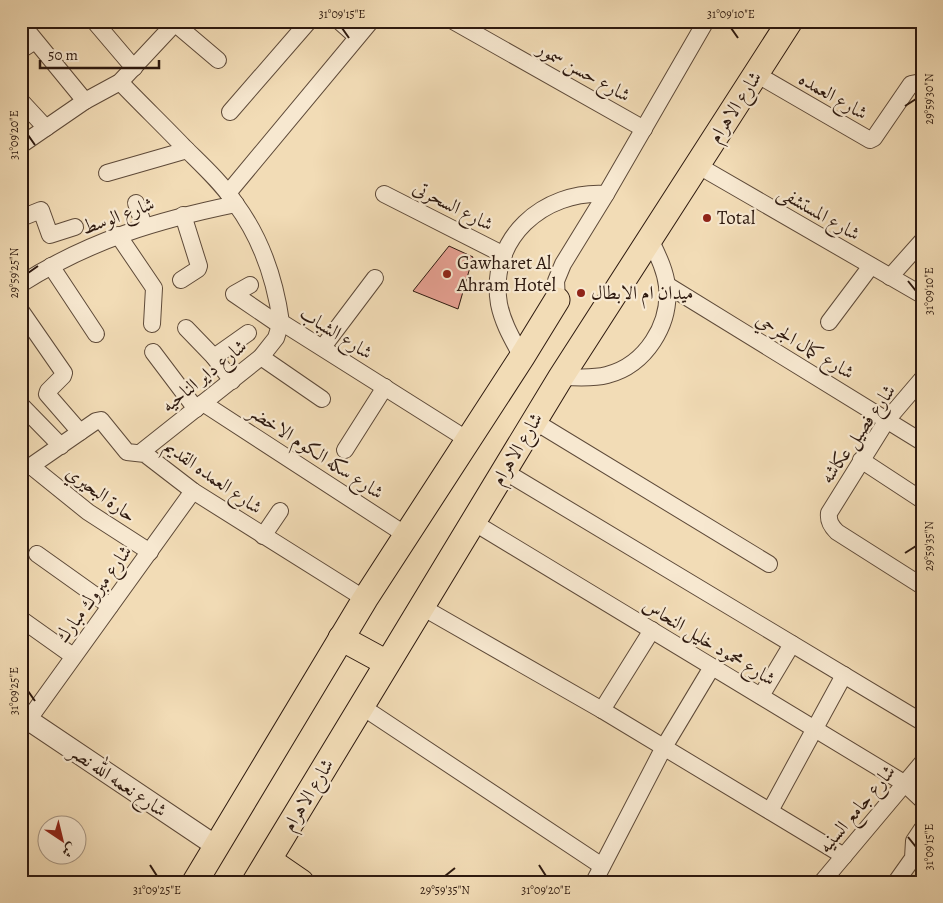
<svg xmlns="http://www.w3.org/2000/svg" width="943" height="903" font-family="Alegreya,Amiri,serif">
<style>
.building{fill:#e7a193;stroke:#2d190f}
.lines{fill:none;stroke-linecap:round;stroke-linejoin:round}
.minor-casing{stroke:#5e4a39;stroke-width:18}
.tertiary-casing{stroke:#5e4a39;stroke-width:22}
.primary-casing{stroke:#2d190f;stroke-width:27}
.minor{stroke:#f7e8d0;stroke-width:16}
.tertiary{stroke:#f7e8d0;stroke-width:20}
.primary{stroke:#f2dcb6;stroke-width:25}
.ticks{fill:none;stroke:#2d190f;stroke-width:2}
.poi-dot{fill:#8f2418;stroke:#f7e8d0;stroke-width:2}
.labels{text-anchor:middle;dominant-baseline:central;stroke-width:4.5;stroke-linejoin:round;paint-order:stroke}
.street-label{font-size:19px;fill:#2d190f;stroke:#f7e8d0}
.poi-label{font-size:19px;fill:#2d190f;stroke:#f7e8d0;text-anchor:start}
.neatline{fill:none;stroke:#2d190f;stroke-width:2}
.ticks-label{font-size:12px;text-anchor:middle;fill:#2d190f}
</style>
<rect width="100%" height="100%" fill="#f2dcb6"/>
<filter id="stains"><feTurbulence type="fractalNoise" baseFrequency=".004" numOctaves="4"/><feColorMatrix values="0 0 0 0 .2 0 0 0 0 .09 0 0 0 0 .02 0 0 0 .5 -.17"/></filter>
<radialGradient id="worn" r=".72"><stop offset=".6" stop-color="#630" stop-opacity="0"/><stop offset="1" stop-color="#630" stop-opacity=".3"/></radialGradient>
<!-- building -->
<path class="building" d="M449,246L473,257L458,309L413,291Z"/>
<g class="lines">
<defs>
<g id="minor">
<path d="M94,21L134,68"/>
<path d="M172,21L218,60"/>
<path d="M339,21L357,37"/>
<path d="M453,21L644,129"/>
<path d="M21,23L85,101"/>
<path d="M21,50L35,41"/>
<path d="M756,74L870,140L874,138L911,84L916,83L922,88"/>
<path d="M120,82C141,104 163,125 184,147C202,165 221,182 235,203C261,238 275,279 281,322L468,440"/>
<path d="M21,101L46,128"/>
<path d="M230,112L309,21"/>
<path d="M21,145L85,101L120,82L177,21"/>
<path d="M697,165L922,295"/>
<path d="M107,173L187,150"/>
<path d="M228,193L371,21"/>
<path d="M384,194L504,255"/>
<path d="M136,203L144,226"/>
<path d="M21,218L41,210L50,235L75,227"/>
<path d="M118,235L154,288L152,324"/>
<path d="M51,266L96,334"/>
<path d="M890,277L922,241"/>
<path d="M181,280L198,269L199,266L183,215"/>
<path d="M21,284C90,240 158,220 236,204"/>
<path d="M250,285L234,294L281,326"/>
<path d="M667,285L922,442"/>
<path d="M557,300L556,281L563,264L606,194L706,21"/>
<path d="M21,311L64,373L63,376L48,391L47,394L80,432"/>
<path d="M829,322L871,266"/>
<path d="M186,328L214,357L232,381"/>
<path d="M323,347L375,278"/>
<path d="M153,352L196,409"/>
<path d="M214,357L248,333"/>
<path d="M261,357L322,399"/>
<path d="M522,357C513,340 503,324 499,304C488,239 543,190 606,194"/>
<path d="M561,377C577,377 592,379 607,375C646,365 671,324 667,286C665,269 657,254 650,239"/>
<path d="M922,379L887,420L829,513C828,521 831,526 837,532L922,586"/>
<path d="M203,403L406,535"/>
<path d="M21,405L61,446"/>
<path d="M534,421L769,564"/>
<path d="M345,450L385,387"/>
<path d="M140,453L261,357L276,338L281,322"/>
<path d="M861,460L922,500"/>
<path d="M31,466L88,512L150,552"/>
<path d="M21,469L31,466L96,421L101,420L127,452L145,454L193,491L365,599"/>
<path d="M504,471L922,722"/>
<path d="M473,522L904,783L922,800"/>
<path d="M263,536L280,511"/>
<path d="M37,554L110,606"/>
<path d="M422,607L602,710L844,856"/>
<path d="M21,619L73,656"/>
<path d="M761,696L792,644"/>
<path d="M361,706L602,866"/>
<path d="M602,710L652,630"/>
<path d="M21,730L193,491"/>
<path d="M770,811L844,675"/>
<path d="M594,882L664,747L712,667"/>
<path d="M822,882L922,763"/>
<path d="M896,882L913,858L914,841L922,829"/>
</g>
<path id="tertiary" d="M21,715L216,846"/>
<g id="primary">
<path d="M341,638L387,663"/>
<path d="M269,860L301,882"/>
<path d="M195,882L365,599L522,357L557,300"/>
<path d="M255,882L561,377L790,21"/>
</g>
</defs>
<!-- minor casing -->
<use href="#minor" class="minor-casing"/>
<!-- tertiary casing -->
<use href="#tertiary" class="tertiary-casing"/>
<!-- primary casing -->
<use href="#primary" class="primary-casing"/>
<!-- minor -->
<use href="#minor" class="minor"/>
<!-- tertiary -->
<use href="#tertiary" class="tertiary"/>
<!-- primary -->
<use href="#primary" class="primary"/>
</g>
<!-- ticks -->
<path class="ticks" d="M342,28L349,38M731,28L738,38M905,106L916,99M28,135L35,145M28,273L38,266M908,281L916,291M905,553L916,546M28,691L35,701M908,837L916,847M150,865L157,876M539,865L546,876M445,876L455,868"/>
<!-- markers -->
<g class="poi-dot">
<circle cx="707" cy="218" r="5"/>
<circle cx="447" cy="274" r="5"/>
<circle cx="581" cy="293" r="5"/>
</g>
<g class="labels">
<!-- street labels -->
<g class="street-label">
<text transform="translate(584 72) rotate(29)">شارع حسن سمور</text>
<text transform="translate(833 96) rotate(30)">شارع العمده</text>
<text transform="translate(735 107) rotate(-57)">شارع الاهرام</text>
<text transform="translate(453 206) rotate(27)">شارع السحرتى</text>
<text transform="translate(819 213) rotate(30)">شارع المستشفى</text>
<text transform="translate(118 216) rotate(-20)">شارع الوسط</text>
<text transform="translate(336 333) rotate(32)">شارع الشباب</text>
<text transform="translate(805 346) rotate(31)">شارع كمال الجرحي</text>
<text transform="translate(204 376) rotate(-39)">شارع داير الناحيه</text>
<text transform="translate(858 434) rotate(-55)">شارع فصيل عكاشه</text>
<text transform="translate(517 449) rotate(-59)">شارع الاهرام</text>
<text transform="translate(316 452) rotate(33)">شارع سكه الكوم الاخضر</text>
<text transform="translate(213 477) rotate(35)">شارع العمده القديم</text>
<text transform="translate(101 494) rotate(36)">حارة البحيري</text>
<text transform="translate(94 594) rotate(-54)">شارع مبروك مبارك</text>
<text transform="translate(709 642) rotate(31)">شارع محمود خليل النحاس</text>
<text transform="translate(118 781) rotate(34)">شارع نعمه الله نصر</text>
<text transform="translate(308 795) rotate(-59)">شارع الاهرام</text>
<text transform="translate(857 809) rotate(-50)">شارع جامع السنيه</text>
</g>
<!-- poi labels -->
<g class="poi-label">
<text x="717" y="218">Total</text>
<text x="457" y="263">Gawharet Al<tspan x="457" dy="22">Ahram Hotel</tspan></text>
<text x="591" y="293">ميدان ام الابطال</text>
</g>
</g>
<!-- margin -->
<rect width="943" height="903" fill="none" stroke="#f2dcb6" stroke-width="55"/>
<!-- north arrow -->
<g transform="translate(62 840) rotate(145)"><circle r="24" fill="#f7e8d0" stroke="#a69583"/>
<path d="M0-4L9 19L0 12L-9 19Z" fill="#8f2418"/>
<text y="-8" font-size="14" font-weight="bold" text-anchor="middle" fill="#2d190f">ش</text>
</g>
<!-- scale -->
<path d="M40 60v8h119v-8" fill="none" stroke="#2d190f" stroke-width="2.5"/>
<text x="48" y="60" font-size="15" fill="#2d190f" stroke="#f7e8d0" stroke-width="4" paint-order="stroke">50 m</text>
<rect x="28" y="28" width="888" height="848" class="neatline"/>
<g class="ticks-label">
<text x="342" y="18">31°09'15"E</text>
<text x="731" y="18">31°09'10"E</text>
<text transform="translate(929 99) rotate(-90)" y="4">29°59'30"N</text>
<text transform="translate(14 135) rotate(-90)" y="4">31°09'20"E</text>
<text transform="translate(14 273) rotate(-90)" y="4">29°59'25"N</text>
<text transform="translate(929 291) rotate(-90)" y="4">31°09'10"E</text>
<text transform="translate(929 546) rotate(-90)" y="4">29°59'35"N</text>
<text transform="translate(14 691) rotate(-90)" y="4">31°09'25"E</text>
<text transform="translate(929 847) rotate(-90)" y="4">31°09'15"E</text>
<text x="157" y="894">31°09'25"E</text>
<text x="445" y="894">29°59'35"N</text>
<text x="546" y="894">31°09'20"E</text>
</g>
<rect width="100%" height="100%" filter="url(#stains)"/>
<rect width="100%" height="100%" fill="url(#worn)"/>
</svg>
